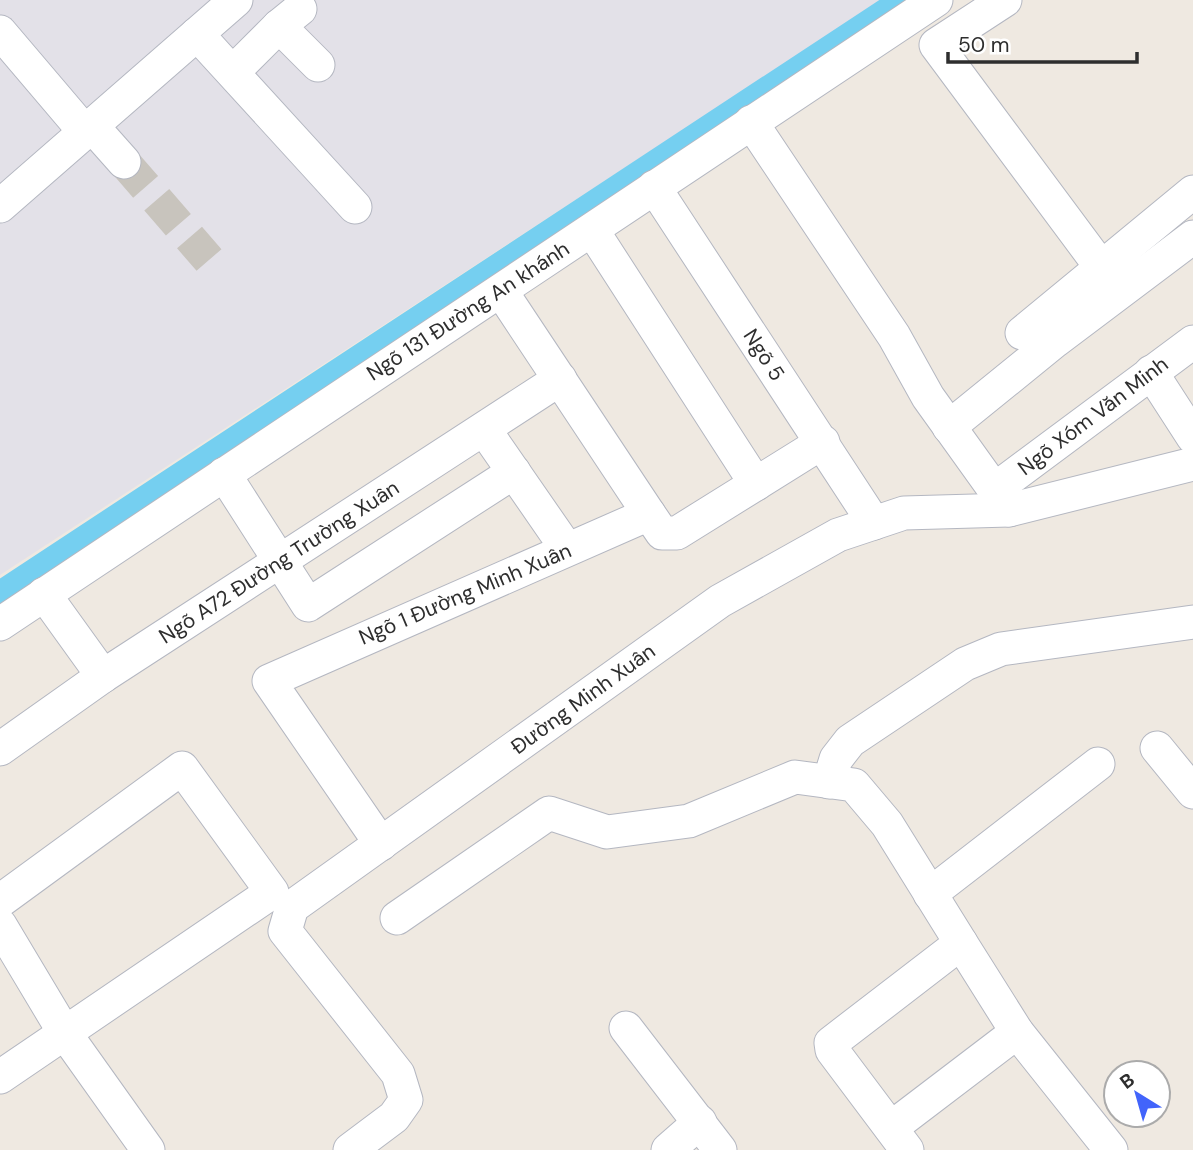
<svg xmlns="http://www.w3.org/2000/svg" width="1193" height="1150" font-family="'DM Sans',sans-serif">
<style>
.industrial{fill:#e3e1e8}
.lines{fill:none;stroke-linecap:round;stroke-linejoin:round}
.canal{stroke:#75cff0;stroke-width:26}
.minor-tunnel{stroke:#c8c4bd;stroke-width:33;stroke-dasharray:33 17;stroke-linecap:butt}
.minor-casing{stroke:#b4b7c1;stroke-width:35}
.minor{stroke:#fff;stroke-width:33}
.labels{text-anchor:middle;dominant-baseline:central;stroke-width:5;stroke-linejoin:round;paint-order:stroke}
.street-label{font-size:21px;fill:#2e2e2e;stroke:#fff}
</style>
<rect width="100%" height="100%" fill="#efe9e1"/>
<!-- industrial -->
<path class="industrial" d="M0,0H882L0,575Z"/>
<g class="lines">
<!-- canal -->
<path class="canal" d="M0,594L903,0"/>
<!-- minor-tunnel -->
<path class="minor-tunnel" d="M124,162L209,260"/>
<defs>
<g id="minor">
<path d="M1005,0L936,45L1101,267"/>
<path d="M279,26L318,65"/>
<path d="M0,32L85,132"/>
<path d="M197,34L355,207"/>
<path d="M233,72L279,26L300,9"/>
<path d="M751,122L894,336L928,397L1009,510"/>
<path d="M92,126L124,162"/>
<path d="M654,187L874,523"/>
<path d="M0,206L236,0"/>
<path d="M592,230L756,484"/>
<path d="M501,291L649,514"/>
<path d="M1022,333L1193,192"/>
<path d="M1151,372L1193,437"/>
<path d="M949,427L1055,341L1193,237"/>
<path d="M484,429L567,549"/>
<path d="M224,474L308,605L514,472"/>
<path d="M994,490L1193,342"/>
<path d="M44,594L103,676"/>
<path d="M0,624L936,0"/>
<path d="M1157,748L1193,792"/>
<path d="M0,749L103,676L560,379"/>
<path d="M829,782L836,759L850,741L965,664L1001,649L1193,622"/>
<path d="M381,844L269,681L649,514L662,533H677L823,442"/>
<path d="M930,894L1098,764"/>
<path d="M0,901L182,768L272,892L0,1077"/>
<path d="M397,918L549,813L607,832L689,821L795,777L854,785L887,824L961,943L831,1043L832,1050L907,1150"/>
<path d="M0,925L64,1032L148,1150"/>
<path d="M961,943L1017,1032L1111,1150"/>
<path d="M626,1028L720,1150"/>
<path d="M891,1128L1017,1032"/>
<path d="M350,1150L394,1117L406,1100L398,1074L285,931L292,907L720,601L838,535L904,513L1009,510L1193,464"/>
<path d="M668,1150L700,1122"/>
</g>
</defs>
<!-- minor casing -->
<use href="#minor" class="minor-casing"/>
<!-- minor -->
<use href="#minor" class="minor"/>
</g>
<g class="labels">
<!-- street labels -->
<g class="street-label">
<text transform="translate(468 311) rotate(-33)">Ngõ 131 Đường An khánh</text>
<text transform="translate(764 355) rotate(57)">Ngõ 5</text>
<text transform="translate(1093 416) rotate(-37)">Ngõ Xóm Văn Minh</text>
<text transform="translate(279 562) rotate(-33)">Ngõ A72 Đường Trường Xuân</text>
<text transform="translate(465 594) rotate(-23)">Ngõ 1 Đường Minh Xuân</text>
<text transform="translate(583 699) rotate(-36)">Đường Minh Xuân</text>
</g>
</g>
<!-- north arrow -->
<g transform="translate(1137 1094) rotate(323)"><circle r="33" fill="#ffffff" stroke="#ababab" stroke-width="2"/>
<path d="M0-5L12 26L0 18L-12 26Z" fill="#4264fb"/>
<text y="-10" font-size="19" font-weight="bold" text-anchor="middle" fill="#2e2e2e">B</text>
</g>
<!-- scale -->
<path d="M948 52v10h189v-10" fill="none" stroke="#2e2e2e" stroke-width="3.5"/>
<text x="958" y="52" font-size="21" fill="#2e2e2e" stroke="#ffffff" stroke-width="5" paint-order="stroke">50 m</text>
</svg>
